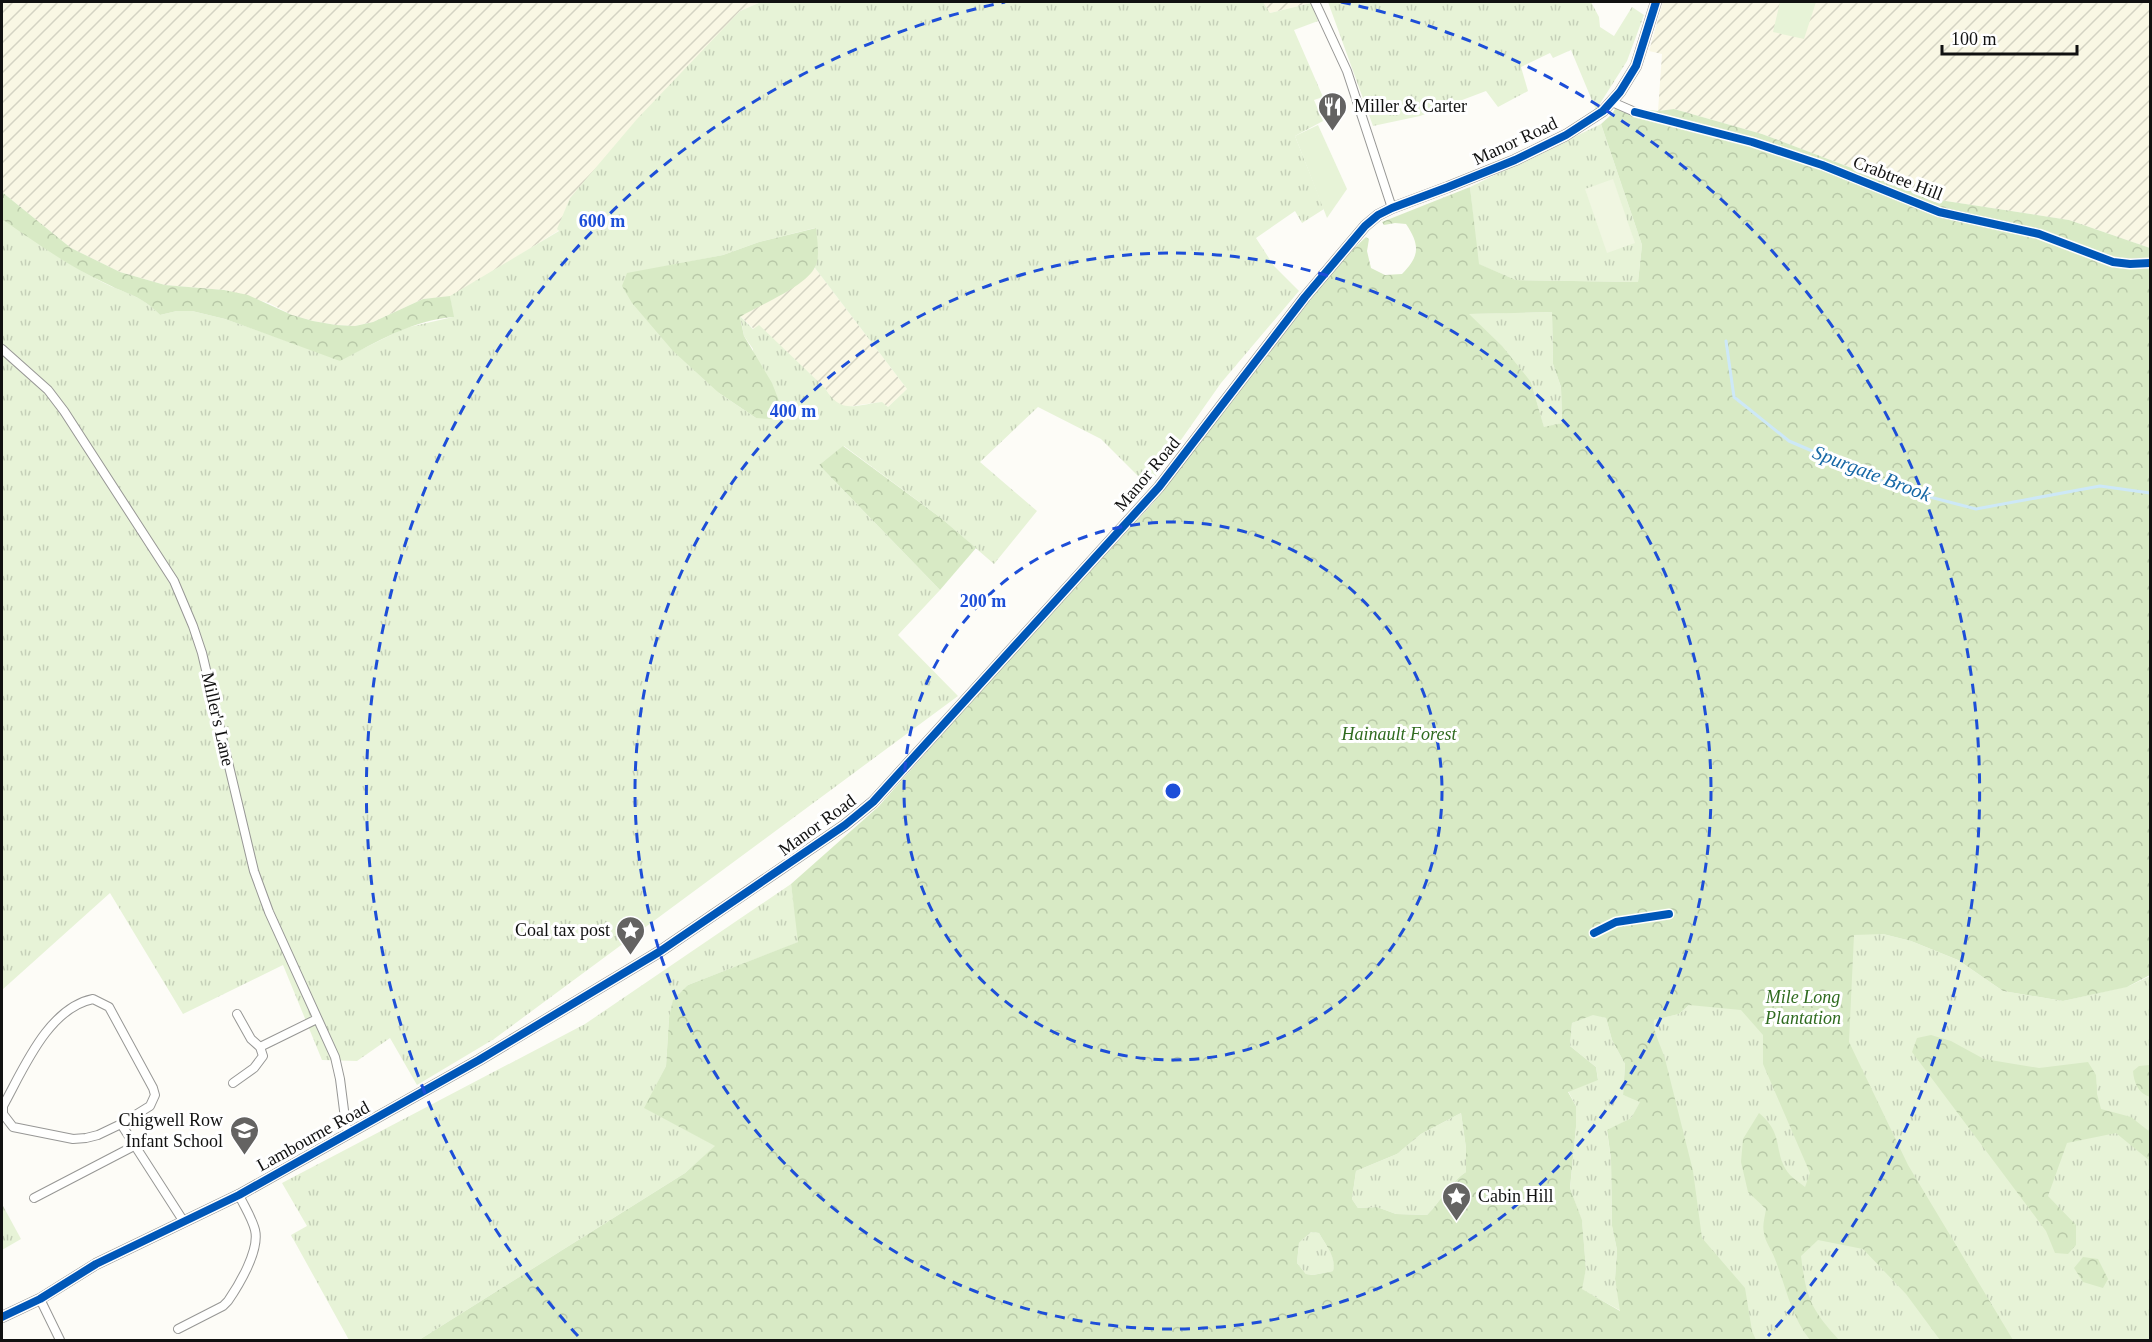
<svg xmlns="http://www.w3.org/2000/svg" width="2152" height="1342" font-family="Georgia,serif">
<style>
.farmland{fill:url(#farmland-furrows)}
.grass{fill:url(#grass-tufts);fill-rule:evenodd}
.forest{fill:url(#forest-crowns);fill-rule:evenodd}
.garden{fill:#e7f3d7}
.pitch{fill:#f0f6e1}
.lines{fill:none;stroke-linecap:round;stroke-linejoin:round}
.stream{stroke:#cde8f7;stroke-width:3}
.minor-casing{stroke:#979795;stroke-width:10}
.tertiary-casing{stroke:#979795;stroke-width:12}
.minor{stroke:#fffffe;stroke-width:8}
.tertiary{stroke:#fffffe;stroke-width:9}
.cycleway-casing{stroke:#fff;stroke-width:11}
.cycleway{stroke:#0057b8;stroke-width:8}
.ring{fill:none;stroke:#1d4ed8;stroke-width:3;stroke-dasharray:10 8}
.labels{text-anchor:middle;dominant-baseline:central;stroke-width:6;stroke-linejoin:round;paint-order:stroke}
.poi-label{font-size:18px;fill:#111;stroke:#fff;text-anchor:start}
.street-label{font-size:18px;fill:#111;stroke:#fff}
.park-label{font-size:18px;font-style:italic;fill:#2f6b1f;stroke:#fff}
.water-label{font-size:20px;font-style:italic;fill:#1768a6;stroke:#fff}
.centre{fill:#1d4ed8;stroke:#fff;stroke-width:3}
.ring-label{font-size:18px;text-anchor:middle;font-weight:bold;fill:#1d4ed8;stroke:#fff;stroke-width:6;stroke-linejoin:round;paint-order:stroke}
</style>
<defs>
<pattern id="farmland-furrows" width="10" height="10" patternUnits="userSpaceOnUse" patternTransform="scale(1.5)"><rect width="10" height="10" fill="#f9f7e4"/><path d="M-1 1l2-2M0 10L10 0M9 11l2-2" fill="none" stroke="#d4d3c3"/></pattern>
<pattern id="grass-tufts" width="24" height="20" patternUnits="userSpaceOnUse" patternTransform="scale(1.5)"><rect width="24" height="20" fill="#e7f3d7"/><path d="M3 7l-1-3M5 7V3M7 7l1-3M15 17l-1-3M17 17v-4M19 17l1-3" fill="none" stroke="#c5cfb8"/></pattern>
<pattern id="forest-crowns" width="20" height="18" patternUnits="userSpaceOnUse" patternTransform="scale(1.5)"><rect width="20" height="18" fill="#d8eac5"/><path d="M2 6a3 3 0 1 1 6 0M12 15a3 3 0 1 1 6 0" fill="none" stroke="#b8c8a8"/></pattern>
</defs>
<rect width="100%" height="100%" fill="#fdfcf7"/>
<!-- farmland -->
<g class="farmland">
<path d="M2,2H761L740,11L570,198L558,231L454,296L423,299L373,322L355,326L336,325L313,321L292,315L269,303L224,290L165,285L120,272L71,248L2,192Z"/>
<path d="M1263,2H1310L1311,3L1270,13Z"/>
<path d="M1663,2H2150V248L2069,220L1933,199L1762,134L1674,109L1658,111L1662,54L1649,51Z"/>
<path d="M815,268L907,389L888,407L881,402L845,407L839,405L832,399L825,388L759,326L754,329L740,316L795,286Z"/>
</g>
<!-- grass -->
<g class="grass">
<path d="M761,2H1263L1270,13L1311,3L1318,21L1294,30L1323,97L1314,100L1323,121L1295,136L1324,209L1302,223L1295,211L1256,238L1274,266L1299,291L1221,383L1150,484L1138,476L1101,439L1038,407L980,462L1037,511L994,564L941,518L844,446L819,465L940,590L898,635L958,696L494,1039L417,1085L390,1038L357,1061L322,1060L283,965L183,1014L110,893L2,990V218C35,241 68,265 104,283C128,295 140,294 160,315L177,311H192L225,319L340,360L405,328L453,317L450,296L559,231L557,229L570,198L637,119L740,11ZM815,228L818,251L815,268L907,389L888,407L882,402C854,405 841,415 825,388L759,325L753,329L740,316L744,336L753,349L756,418L719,393L627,274L723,255L759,242Z"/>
<path d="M1328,2H1591L1599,17L1600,27L1614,36L1632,7L1644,15L1627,61L1596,110L1571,50L1553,58L1550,53L1521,67L1528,91L1498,107L1486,91L1420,116L1373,126Z"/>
<path d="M1601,124L1642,245L1638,282L1516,280L1478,264L1470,187Z"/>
<path d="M1552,312L1553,364L1561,387L1562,423L1544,428L1531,382L1468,314Z"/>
<path d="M791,884L799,942L688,985L669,1018L666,1066L645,1108L716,1146L685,1173L419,1340H349L291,1235L307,1226L282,1183L585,1024Z"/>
<path d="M1854,934H1883L1911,941L1958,960L2003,991L2063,1001L2129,986L2150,976V1340H1685L1652,1026L1653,1020L1679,1014L1689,1005Z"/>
<path d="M1593,1014L1606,1018L1612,1040L1625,1064L1623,1095L1641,1101L1631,1118L1607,1131L1611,1159L1612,1226L1617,1250L1615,1279L1621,1311L1581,1289L1586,1269L1582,1221L1570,1188L1576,1128V1106L1568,1091L1598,1079L1596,1067L1570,1046L1572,1023Z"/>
<path d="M1461,1113L1466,1148V1172C1446,1186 1443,1199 1427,1215L1396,1214L1377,1207L1358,1208L1352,1199L1356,1171L1397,1154L1421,1134Z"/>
<path d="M2,1204L21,1239L2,1250Z"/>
<path d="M1311,1232L1319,1233C1325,1244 1338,1259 1333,1271L1313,1275L1306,1274L1297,1263L1299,1243Z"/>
</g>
<!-- forest -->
<g class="forest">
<path d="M1620,101L1632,108L1658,111L1674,109L1762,134L1933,199L2069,220L2150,248V975L2127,987L2063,1001L2003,991L1958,960L1911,941L1883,934L1854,935L1849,1042L1908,1165L2013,1340H1940L1906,1294L1863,1249L1818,1240L1801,1256C1806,1298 1811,1309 1839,1340H1810C1791,1316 1786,1287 1775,1259C1772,1250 1765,1242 1764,1233C1762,1225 1765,1217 1766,1209L1748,1192L1741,1162L1743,1139L1759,1113C1786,1135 1772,1155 1790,1175C1794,1179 1800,1183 1805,1187L1810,1173L1763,1064V1035L1741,1010L1689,1005L1679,1014L1654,1020C1652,1030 1662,1048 1665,1059L1693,1171L1702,1238L1745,1288L1752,1331L1756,1340H419L685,1173L715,1146L644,1108L666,1066L669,1018L673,1000L688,985L798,942L791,884L878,807L984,687L1153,503L1339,263L1366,237L1369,239L1367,251L1371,268L1385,275L1402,274C1420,256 1420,245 1406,224L1395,223L1384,225L1382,222L1470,187L1479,264L1516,280L1638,282L1642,245L1601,124L1612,114ZM1552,312L1553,364L1561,387L1562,423L1544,427L1531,382L1502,346L1469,314ZM1593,1015L1606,1018L1612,1040L1625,1064L1623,1095L1640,1102L1631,1118L1607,1130L1611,1159L1612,1226L1617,1250L1615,1279L1620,1311L1582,1289L1586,1269L1582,1220L1570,1188L1576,1127V1106L1568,1092L1598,1080L1596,1067L1570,1046L1572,1023ZM1461,1113L1466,1148V1172C1446,1186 1443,1199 1427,1215L1396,1214L1377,1207L1358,1208L1352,1199L1356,1171L1397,1154L1421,1134ZM1311,1232L1319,1233C1325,1244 1337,1258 1333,1271L1313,1275L1306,1274L1297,1263L1299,1243Z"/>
<path d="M2,192L71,248L120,272L165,285L224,290L248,295L292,315L313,321L336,325L355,326L373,322L423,299L450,296L454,317C412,320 377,342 340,361L225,319L192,311H177L160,315C141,295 128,295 105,283C68,266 35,242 2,219Z"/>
<path d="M816,228C817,240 821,259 814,269C801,289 761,304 740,317L744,336L772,383L779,401L771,419L756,418L719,393L673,351L632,303L622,286L627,273L723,255L759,242Z"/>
<path d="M843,446L941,518L976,548L940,590L819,465Z"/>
<path d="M1931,1035L1951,1041L1984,1059L2039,1068L2088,1062L2096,1075L2097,1094L2101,1109L2131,1117L2150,1132V1161L2116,1133L2067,1143L2048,1196L2076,1225V1245L2068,1254L2055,1253L2046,1231L1912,1052L1917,1038Z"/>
<path d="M2150,1065V1097C2138,1093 2134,1083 2133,1071L2139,1066Z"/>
<path d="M2083,1257L2098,1259L2108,1279L2103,1288L2083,1282L2074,1268Z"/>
</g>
<!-- garden -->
<g class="garden">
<path d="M1780,2H1816L1804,39L1773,32Z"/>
<path d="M1318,125L1347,189L1327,218L1295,136Z"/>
</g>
<!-- pitch -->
<path class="pitch" d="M1613,179L1635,243L1607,253L1585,189Z"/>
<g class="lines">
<!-- stream -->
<path class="stream" d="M1726,341L1734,397L1789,441L1903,490L1976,509L2100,486L2150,493"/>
<defs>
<g id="minor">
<path d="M1315,2L1347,71L1392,208"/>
<path d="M1612,102L1635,112L1752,142L1822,165L1939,212L2039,234L2113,262L2130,264L2150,263"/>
<path d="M2,349L48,390L64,411L174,581L193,626L202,653L254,871L269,912L335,1057L340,1079L346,1126L350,1133"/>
<path d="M93,999L109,1007L153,1088L155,1095L150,1106L121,1124L98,1135L86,1138L73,1139L13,1127L3,1114V1106C23,1070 48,1008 93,999Z"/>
<path d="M260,1047L317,1019"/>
<path d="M233,1083L254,1068L263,1056L260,1047L251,1039L237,1014"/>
<path d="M121,1124L184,1222"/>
<path d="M34,1198L134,1146"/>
<path d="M40,1299L60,1340"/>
<path d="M178,1329L223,1306L228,1301C239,1285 260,1250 255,1230C252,1218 244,1206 239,1195"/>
</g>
<path id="tertiary" d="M2,1317L40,1299L96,1264L239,1195L479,1060L659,952L845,825L873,802L1159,487L1305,297L1365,226L1378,215L1392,208L1448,187L1515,160L1566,135L1603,111L1620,92L1636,66L1656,2"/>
</defs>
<!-- minor casing -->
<use href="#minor" class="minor-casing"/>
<!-- tertiary casing -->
<use href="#tertiary" class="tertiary-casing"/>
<!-- minor -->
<use href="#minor" class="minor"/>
<!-- tertiary -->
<use href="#tertiary" class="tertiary"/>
<defs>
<g id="cycleway">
<path d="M1635,112L1752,142L1822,165L1939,212L2039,234L2113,262L2130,264L2150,263"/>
<path d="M1594,933L1616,922L1669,914"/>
<path d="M2,1317L40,1299L96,1264L239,1195L479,1060L659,952L845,825L873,802L1159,487L1305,297L1365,226L1378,215L1392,208L1448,187L1515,160L1566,135L1603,111L1620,92L1636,66L1656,2"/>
</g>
</defs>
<!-- cycleway casing -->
<use href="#cycleway" class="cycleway-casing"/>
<!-- cycleway -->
<use href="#cycleway" class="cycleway"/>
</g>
<!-- distance rings -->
<g class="ring">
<circle cx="1173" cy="791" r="269"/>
<circle cx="1173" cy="791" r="538"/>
<path d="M578 1336A807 807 0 0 1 1005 2M1341 2A807 807 0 0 1 1768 1336"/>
</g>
<!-- icons -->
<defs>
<symbol id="restaurant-pin" viewBox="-11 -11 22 30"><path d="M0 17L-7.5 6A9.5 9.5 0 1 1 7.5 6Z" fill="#646362" stroke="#fff"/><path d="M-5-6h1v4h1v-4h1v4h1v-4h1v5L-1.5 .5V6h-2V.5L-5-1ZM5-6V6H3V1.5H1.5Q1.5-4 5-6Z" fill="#fff"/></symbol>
<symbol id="sight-pin" viewBox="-11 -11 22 30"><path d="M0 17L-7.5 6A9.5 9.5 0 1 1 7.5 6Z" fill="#646362" stroke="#fff"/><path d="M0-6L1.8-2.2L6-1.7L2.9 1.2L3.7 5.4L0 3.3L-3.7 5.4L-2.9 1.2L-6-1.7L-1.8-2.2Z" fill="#fff"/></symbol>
<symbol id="school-pin" viewBox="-11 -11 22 30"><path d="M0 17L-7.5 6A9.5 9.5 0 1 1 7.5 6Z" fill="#646362" stroke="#fff"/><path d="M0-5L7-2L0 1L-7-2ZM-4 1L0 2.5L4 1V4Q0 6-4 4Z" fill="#fff"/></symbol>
</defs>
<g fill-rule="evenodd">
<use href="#restaurant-pin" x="1316" y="90" width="33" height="45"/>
<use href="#sight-pin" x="614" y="914" width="33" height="45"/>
<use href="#school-pin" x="228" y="1114" width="33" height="45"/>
<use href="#sight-pin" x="1440" y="1180" width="33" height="45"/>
</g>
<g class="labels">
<!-- poi labels -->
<g class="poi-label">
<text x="1354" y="106">Miller &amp; Carter</text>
<text x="610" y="930" text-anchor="end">Coal tax post</text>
<text x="223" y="1120" text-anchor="end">Chigwell Row<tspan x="223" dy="21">Infant School</tspan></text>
<text x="1478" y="1196">Cabin Hill</text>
</g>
<!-- street labels -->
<g class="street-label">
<text transform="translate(1515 141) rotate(-25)">Manor Road</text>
<text transform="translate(1898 178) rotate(21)">Crabtree Hill</text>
<text transform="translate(1147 474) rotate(-50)">Manor Road</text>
<text transform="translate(218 719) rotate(77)">Miller's Lane</text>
<text transform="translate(817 825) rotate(-36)">Manor Road</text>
<text transform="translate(313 1136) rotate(-29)">Lambourne Road</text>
</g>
<!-- park labels -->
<g class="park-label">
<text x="1399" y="734">Hainault Forest</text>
<text x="1803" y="997">Mile Long<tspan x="1803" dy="21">Plantation</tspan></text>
</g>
<!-- water labels -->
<g class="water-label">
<text transform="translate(1872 473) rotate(21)">Spurgate Brook</text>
</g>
</g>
<circle cx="1173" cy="791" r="9" class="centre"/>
<g class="ring-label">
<text x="602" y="227">600 m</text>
<text x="793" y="417">400 m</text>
<text x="983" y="607">200 m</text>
</g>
<!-- border -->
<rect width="2152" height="1342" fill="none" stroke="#111111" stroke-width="6"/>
<!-- scale -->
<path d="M1942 45v9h135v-9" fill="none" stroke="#111111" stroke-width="3"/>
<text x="1951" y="45" font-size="18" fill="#111111" stroke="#ffffff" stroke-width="4.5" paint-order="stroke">100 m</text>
</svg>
